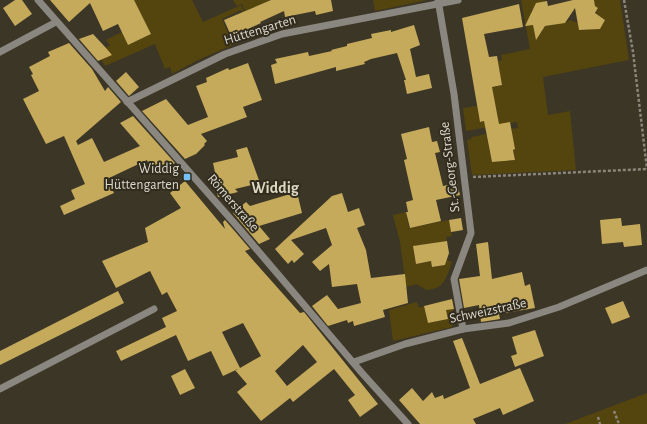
<svg xmlns="http://www.w3.org/2000/svg" width="647" height="424" font-family="'Alegreya Sans',sans-serif">
<style>
.green{fill:#54440e}
.building{fill:#c5aa5b;fill-rule:evenodd}
.lines{fill:none;stroke-linecap:round;stroke-linejoin:round}
.path{stroke:#8b867a;stroke-width:2.5;stroke-dasharray:3 2;stroke-linecap:butt}
.minor{stroke:#8a8780;stroke-width:7}
.poi-dot{fill:#75c0f6;stroke:#312c1d;stroke-width:1.5}
.labels{text-anchor:middle;dominant-baseline:central;stroke-width:4;stroke-linejoin:round;paint-order:stroke}
.street-label{font-size:14px;fill:#dad7cd;stroke:#312c1d}
.poi-label{font-size:14px;fill:#dad7cd;stroke:#312c1d;text-anchor:end}
.quarter-label{font-size:16px;font-weight:bold;fill:#dcd6c3;stroke:#312c1d}
</style>
<rect width="100%" height="100%" fill="#3c3627"/>
<!-- green -->
<g class="green">
<path d="M129,0H192L203,22L241,5L246,16L244,17L241,10L222,19L231,40L249,32L251,37L196,61L172,74L170,67L165,69L155,44L105,66L101,59L106,48L110,45L106,40L122,32L128,45L151,34L144,20Z"/>
<path d="M233,0H268L269,1L245,11L242,4L237,6Z"/>
<path d="M373,0H427L375,11Z"/>
<path d="M521,0H546L531,11L535,34L541,33L545,26L554,25L553,21L564,19L565,23L570,20L578,23L579,30L600,29L605,20L596,14L598,8L595,6L594,0H620L629,60L543,77L548,115L570,111L576,170L472,175L467,140L471,139L472,137L486,134L492,162L515,160L511,129L518,128L517,122L466,131L463,108L477,106L480,122L498,118L495,103L489,104L486,88L502,85L498,61L502,60L501,55L530,49Z"/>
<path d="M406,212L409,228L449,220L452,236L446,237L447,241L413,247L416,264L431,261L433,267L445,265L447,260L452,262C446,277 446,288 427,290L416,284L406,287L400,242L393,215Z"/>
<path d="M417,302L419,308L424,306L428,323L448,319L444,303L452,304L455,321L452,327L393,341L389,310Z"/>
<path d="M647,393V424H565Z"/>
</g>
<!-- building -->
<g class="building">
<path d="M15,0H22L32,14L15,26L3,8Z"/>
<path d="M50,0H134L151,34L128,45L118,24L103,31L90,3L69,22Z"/>
<path d="M271,0H331L333,11L316,15L315,11L285,17L284,11L260,22L261,23L248,29L249,31L232,38L224,20Z"/>
<path d="M573,0H594L595,6L598,8L595,13L605,20L600,29L579,30L575,8L565,23L545,26L536,40L533,25L525,26L536,3L547,1L548,6Z"/>
<path d="M519,4L523,27L484,34L489,57L497,56L502,85L492,87L499,124L510,122L515,149L513,150L515,160L492,162L484,121L480,122L462,18Z"/>
<path d="M414,25L420,45L410,49L416,77L429,74L432,88L407,94L404,80H406L397,53L371,59L364,62L365,64L336,71V67L275,84L271,65L277,63L275,59L308,52L309,56L332,51L331,50L347,46V44L372,38L371,34L391,30V32Z"/>
<path d="M93,34L106,48L112,55L98,61L79,39Z"/>
<path d="M69,43L92,69L105,91L108,87L121,102L76,141L78,145L92,138L104,162L140,146L120,123L133,116L175,163L153,174L147,160L107,179L114,193L64,215L60,206L75,199L71,190L85,184L64,136L46,144L23,99L39,91L31,75L33,74L29,67L50,56L48,52Z"/>
<path d="M248,63L262,100L243,107L247,117L201,134L207,141L204,144L205,145L196,154L185,159L142,111L166,99L188,125L208,117L196,86L207,82L206,78L228,68L229,70Z"/>
<path d="M126,72L139,87L129,96L116,81Z"/>
<path d="M429,127L432,142L437,141L440,152L435,153L443,186L457,183L460,195L436,200L441,221L410,228L406,212H408L406,202L413,200L404,160L407,159L401,134Z"/>
<path d="M247,147L260,183L235,189L238,192L218,197L215,185L217,182L213,163L238,157L236,150Z"/>
<path d="M185,181L225,229L223,222L225,220L232,228L250,249L245,251L300,313L304,312L378,404L360,417L348,400L355,395L334,369L293,402L290,398L261,421L237,392L247,384L235,370L238,369L223,376L211,351L188,361L176,335L121,361L116,351L166,327L162,318L177,311L167,292L162,295L150,271L116,288L102,261L148,242L145,228L181,208L170,193ZM243,323L261,356L240,368L222,332ZM303,345L317,362L287,386L275,371Z"/>
<path d="M297,192L302,213L259,226L270,239L259,244L233,213L246,202L250,206Z"/>
<path d="M342,193L348,212L359,208L365,225L357,228L366,250L371,278L405,274L408,303L383,310L385,317L354,326L353,321L348,323L347,320L328,326L312,306L327,295L338,309L361,303L357,284L332,287L329,264L320,271L312,262L332,245L326,228L291,240L304,254L294,263L292,260L288,264L275,249L332,196Z"/>
<path d="M461,218L463,230L451,232L449,220Z"/>
<path d="M621,218L622,226L640,224L642,245L624,247L623,242L602,244L600,220Z"/>
<path d="M447,241L449,253L445,265L432,267L431,261L416,264L413,246Z"/>
<path d="M488,242L492,279L522,272L525,286L530,284L535,308L499,314L500,319L481,322L479,305L464,308L459,279L480,276L476,244Z"/>
<path d="M118,291L124,303L0,365V351Z"/>
<path d="M452,299L454,309L446,310L448,319L428,323L424,306Z"/>
<path d="M623,301L630,317L612,324L605,308Z"/>
<path d="M535,330L544,356L515,367L511,356L517,354L512,337Z"/>
<path d="M462,338L480,384L520,368L534,401L503,415L500,408L473,419L476,424H420L399,400L412,388L423,401L432,392L435,398L443,395L444,399L470,388L453,341Z"/>
<path d="M185,369L195,388L180,395L171,376Z"/>
</g>
<g class="lines">
<!-- path -->
<g class="path">
<path d="M624,0L633,52L647,169"/>
<path d="M473,177L647,169"/>
<path d="M614,411L619,424"/>
<path d="M598,417L600,424"/>
</g>
<!-- minor -->
<g class="minor">
<path d="M38,0L236,225L362,373L408,424"/>
<path d="M438,0L454,94L471,233L454,279L463,329"/>
<path d="M0,52L56,22"/>
<path d="M127,102L225,54L282,34L458,0"/>
<path d="M354,362L405,344L463,329L509,323L559,307L647,270"/>
<path d="M0,389L154,309"/>
</g>
</g>
<!-- markers -->
<rect class="poi-dot" x="183" y="173" width="8" height="8" rx="2"/>
<g class="labels">
<!-- street labels -->
<g class="street-label">
<text transform="translate(260 30) rotate(-17)">Hüttengarten</text>
<text transform="translate(450 167) rotate(-97)">St.-Georg-Straße</text>
<text transform="translate(233 203) rotate(49)">Römerstraße</text>
<text transform="translate(488 311) rotate(-12)">Schweizstraße</text>
</g>
<!-- poi labels -->
<g class="poi-label">
<text x="179" y="169">Widdig<tspan x="179" dy="16">Hüttengarten</tspan></text>
</g>
<!-- quarter labels -->
<g class="quarter-label">
<text x="275" y="188">Widdig</text>
</g>
</g>
</svg>
